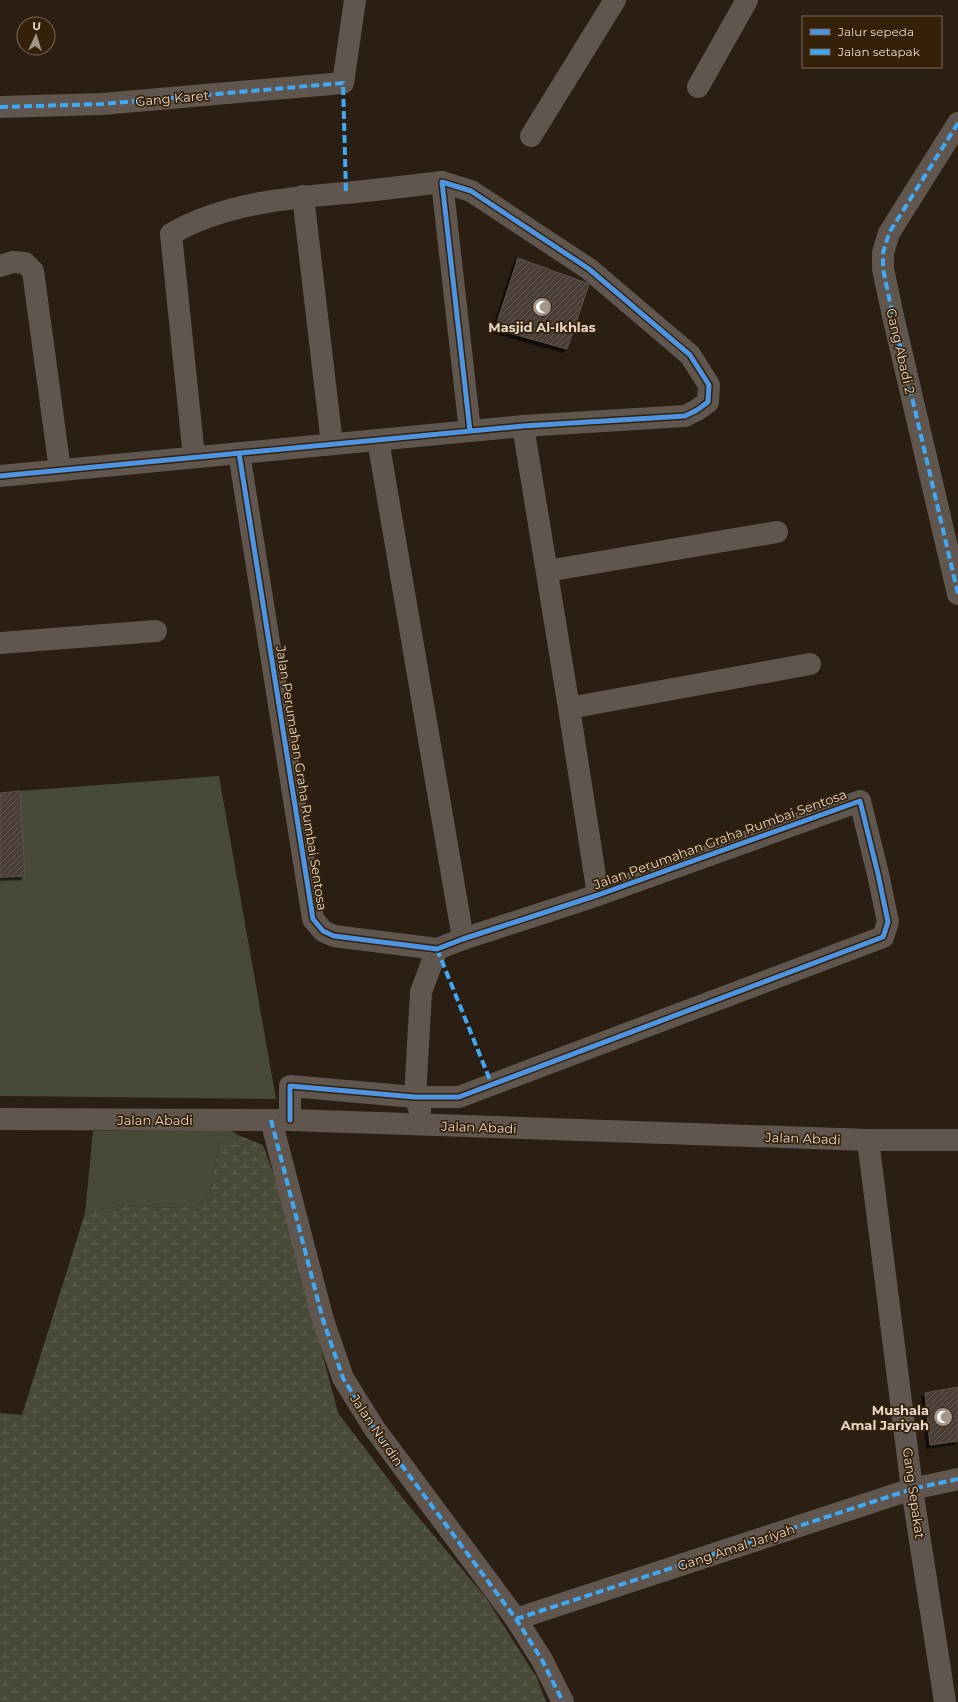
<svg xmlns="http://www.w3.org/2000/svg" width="958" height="1702" font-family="Montserrat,sans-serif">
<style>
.green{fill:#464a37}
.wetland{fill:url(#wetland-marsh)}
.building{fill:url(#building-hatch);stroke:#5e524b;filter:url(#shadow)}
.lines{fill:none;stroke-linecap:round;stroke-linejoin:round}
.minor{stroke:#60564e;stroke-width:22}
.tertiary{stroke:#60564e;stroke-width:22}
.quiet{stroke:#3fa9f5;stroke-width:4;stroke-dasharray:8 4;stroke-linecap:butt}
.cycleway-casing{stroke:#352009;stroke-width:8}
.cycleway{stroke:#4d94e3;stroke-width:5}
.labels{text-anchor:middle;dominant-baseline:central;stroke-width:3.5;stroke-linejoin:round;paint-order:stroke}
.street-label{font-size:13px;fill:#e4d6c9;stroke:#352009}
.poi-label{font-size:13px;font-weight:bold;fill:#e4d6c9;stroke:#352009}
</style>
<defs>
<pattern id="wetland-marsh" width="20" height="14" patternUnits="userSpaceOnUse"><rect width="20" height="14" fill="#464a37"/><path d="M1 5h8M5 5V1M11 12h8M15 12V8" fill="none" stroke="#616353"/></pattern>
<pattern id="building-hatch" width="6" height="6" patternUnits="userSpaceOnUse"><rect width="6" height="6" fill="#483d35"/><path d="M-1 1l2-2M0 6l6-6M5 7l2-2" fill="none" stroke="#625851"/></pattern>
<filter id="shadow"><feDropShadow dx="-3.5" dy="3.5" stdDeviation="0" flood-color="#0009"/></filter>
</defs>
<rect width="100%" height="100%" fill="#2b1f13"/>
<!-- green -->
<g class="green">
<path d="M219,776L276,1099L0,1096V877L25,876L20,791Z"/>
<path d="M231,1130L238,1135L219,1144L210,1193L197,1206L164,1208L126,1205L85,1213L93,1131Z"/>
</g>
<!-- wetland -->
<path class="wetland" d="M238,1135L263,1145L278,1186L338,1413L405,1501L486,1598L537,1678L546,1702H0V1413L22,1415L85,1213L126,1205L164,1208L197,1206L210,1193L219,1144Z"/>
<!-- building -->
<g class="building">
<path d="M518,258L589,284L567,349L495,329Z"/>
<path d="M20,791L25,876L0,877V793Z"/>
<path d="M958,1387V1441L930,1445L925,1393Z"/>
</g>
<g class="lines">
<!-- minor -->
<g class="minor">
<path d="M698,87L747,0"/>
<path d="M0,107L102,104L343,83L355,0"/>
<path d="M958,123L889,233L883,253V269L893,316L958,594"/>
<path d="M531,136L615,0"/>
<path d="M303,196L332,444"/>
<path d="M0,266L13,262L25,263L33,271L60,470"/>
<path d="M523,426L569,708L598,895"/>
<path d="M378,440L463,939"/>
<path d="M239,453L313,919L323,931L334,936L437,949L463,939L598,895L860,801L878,874L888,922L883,937L459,1097H415L290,1086V1120"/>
<path d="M194,457L171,234C222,204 286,198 345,193C377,190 410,186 442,182"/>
<path d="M0,476L523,426L685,416L697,410L708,402L709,385L690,355L589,269L471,191L442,182L470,431"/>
<path d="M547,571L777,532"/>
<path d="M0,643L156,631"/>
<path d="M569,708L810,664"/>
<path d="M420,1111L415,1097L421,992L437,949"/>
<path d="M271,1120L323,1320L343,1378L374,1428L516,1619L542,1660L563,1702"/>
<path d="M868,1140L912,1489L945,1702"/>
<path d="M516,1619L912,1489L958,1479"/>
</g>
<!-- tertiary -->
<path class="tertiary" d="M0,1119L290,1120L868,1140H958"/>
<!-- quiet -->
<g class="quiet">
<path d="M0,107L102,104L343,83L346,193"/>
<path d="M958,123L889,233L883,253V269L893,316L958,594"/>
<path d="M437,949L492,1085"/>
<path d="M271,1120L323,1320L343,1378L374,1428L516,1619L542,1660L563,1702"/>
<path d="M516,1619L912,1489L958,1479"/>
</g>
<defs>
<g id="cycleway">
<path d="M239,453L313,919L323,931L334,936L437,949L463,939L598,895L860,801L878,874L888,922L883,937L459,1097H415L290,1086V1120"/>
<path d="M0,476L523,426L685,416L697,410L708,402L709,385L690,355L589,269L471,191L442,182L470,431"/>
</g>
</defs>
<!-- cycleway casing -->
<use href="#cycleway" class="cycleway-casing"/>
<!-- cycleway -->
<use href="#cycleway" class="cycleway"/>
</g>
<!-- icons -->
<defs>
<symbol id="mosque-disc" viewBox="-11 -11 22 22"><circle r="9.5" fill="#a39689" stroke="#352009"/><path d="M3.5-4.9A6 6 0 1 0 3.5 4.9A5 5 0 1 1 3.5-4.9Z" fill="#fff"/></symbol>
</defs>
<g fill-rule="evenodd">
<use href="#mosque-disc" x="531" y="296" width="22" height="22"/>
<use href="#mosque-disc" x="932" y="1406" width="22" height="22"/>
</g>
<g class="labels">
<!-- street labels -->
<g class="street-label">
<text transform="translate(172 98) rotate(-5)">Gang Karet</text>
<text transform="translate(901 351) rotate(77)">Gang Abadi 2</text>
<text transform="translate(302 778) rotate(81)">Jalan Perumahan Graha Rumbai Sentosa</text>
<text transform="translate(720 839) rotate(-20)">Jalan Perumahan Graha Rumbai Sentosa</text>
<text x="155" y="1120">Jalan Abadi</text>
<text transform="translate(479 1127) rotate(2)">Jalan Abadi</text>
<text transform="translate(803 1138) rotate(2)">Jalan Abadi</text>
<text transform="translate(377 1430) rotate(56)">Jalan Nurdin</text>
<text transform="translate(914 1493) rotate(82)">Gang Sepakat</text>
<text transform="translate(736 1547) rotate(-18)">Gang Amal Jariyah</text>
</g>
<!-- poi labels -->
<g class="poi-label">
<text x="542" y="327">Masjid Al-Ikhlas</text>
<text x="929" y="1410" text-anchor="end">Mushala<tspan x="929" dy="15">Amal Jariyah</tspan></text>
</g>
</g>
<!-- legend -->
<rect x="802" y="16" width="140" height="52" fill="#352009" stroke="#7b6956"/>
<rect x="810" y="29" width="20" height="6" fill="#4d94e3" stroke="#7b6956"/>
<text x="838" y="36" font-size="12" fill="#e4d6c9">Jalur sepeda</text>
<rect x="810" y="49" width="20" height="6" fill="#3fa9f5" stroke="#7b6956"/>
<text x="838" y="56" font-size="12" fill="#e4d6c9">Jalan setapak</text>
<!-- north arrow -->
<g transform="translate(36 36) rotate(4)"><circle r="19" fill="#352009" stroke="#7b6956"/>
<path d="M0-3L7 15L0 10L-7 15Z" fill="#a39689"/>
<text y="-6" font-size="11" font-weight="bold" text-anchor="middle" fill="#e4d6c9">U</text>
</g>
</svg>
